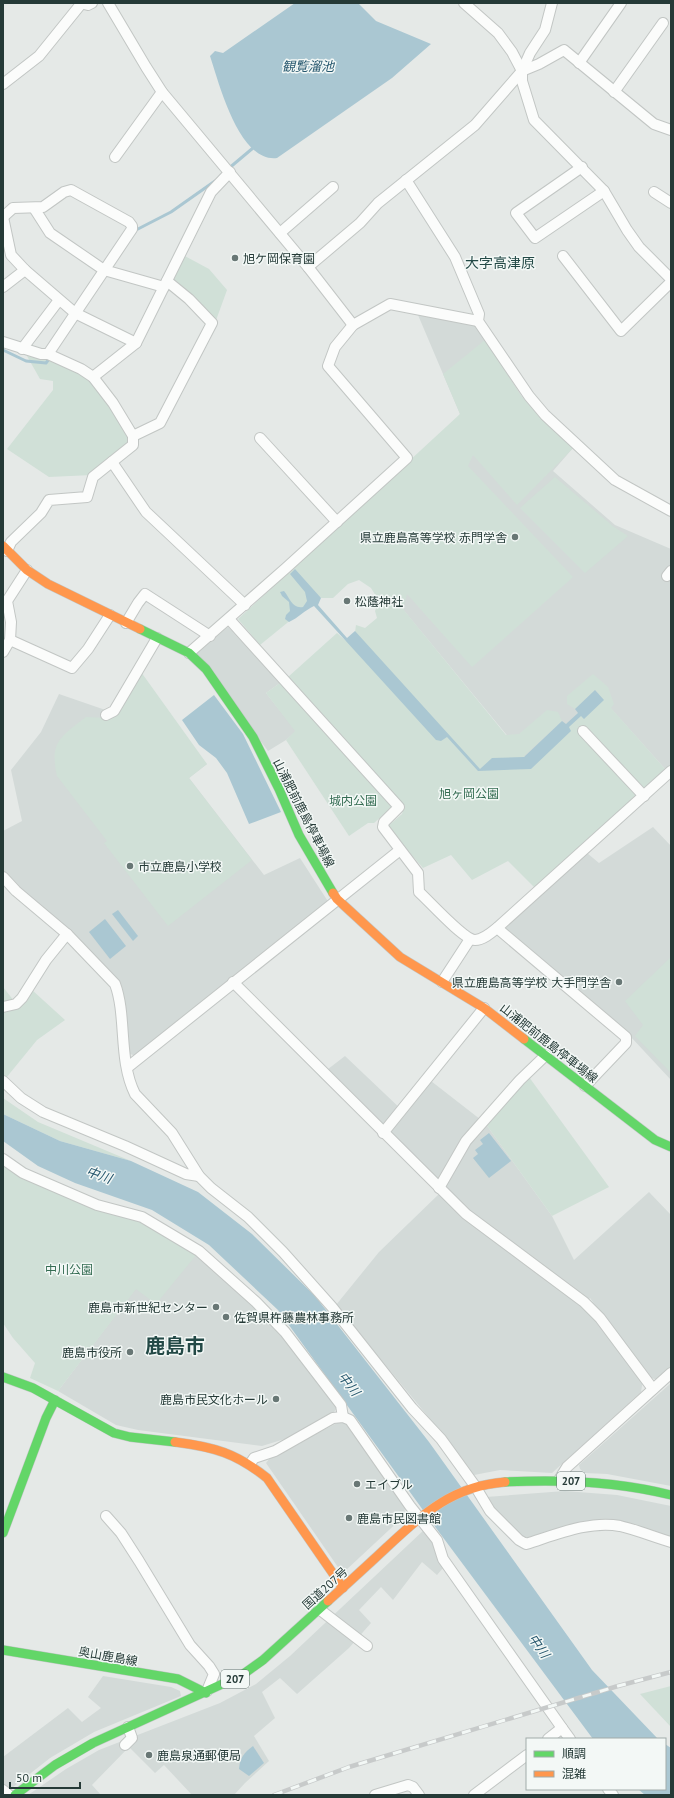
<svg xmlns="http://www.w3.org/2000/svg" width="674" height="1798" font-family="'PT Sans','Noto Sans JP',sans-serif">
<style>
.built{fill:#d3dad8}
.green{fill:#d0e0d7}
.water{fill:#aac7d2}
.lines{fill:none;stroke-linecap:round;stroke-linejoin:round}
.stream{stroke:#aac7d2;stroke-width:3}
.street-casing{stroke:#c2c6c4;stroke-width:12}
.fast-casing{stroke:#c2c7c6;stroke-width:10}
.slow-casing{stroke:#c2c7c6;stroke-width:10}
.street{stroke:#fbfcfb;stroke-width:10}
.fast{stroke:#63d668;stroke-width:9}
.slow{stroke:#ff974d;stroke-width:9}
.rail-casing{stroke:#c7caca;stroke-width:4.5}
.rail{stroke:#f3f8f6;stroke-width:3;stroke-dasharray:9;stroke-linecap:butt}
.poi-dot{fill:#687775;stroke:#f3f8f6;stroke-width:1.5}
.labels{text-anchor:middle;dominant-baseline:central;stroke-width:3;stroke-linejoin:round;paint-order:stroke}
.shield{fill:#f3f8f6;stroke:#637370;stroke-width:1}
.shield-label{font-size:11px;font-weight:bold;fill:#253a37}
.poi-label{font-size:12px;fill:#253a37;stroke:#f3f8f6;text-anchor:start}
.park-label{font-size:12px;fill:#346c52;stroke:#f3f8f6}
.street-label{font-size:12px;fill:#253a37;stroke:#f3f8f6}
.water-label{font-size:13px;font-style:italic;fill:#26576e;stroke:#f3f8f6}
.quarter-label{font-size:14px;fill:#234946;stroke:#f3f8f6}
.town-label{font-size:20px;font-weight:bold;fill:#234946;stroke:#f3f8f6}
</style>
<rect width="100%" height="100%" fill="#e5e9e7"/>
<!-- built -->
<g class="built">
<path d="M418,315L475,325L522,397L542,419L573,448L553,471L615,525L671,549V567L663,576L671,582V765L666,770L598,694L529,762L377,578L460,414Z"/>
<path d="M228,627L280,683L266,693L296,731L286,740L268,751L195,653Z"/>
<path d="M59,694L117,714L207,764L189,778L264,875L300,858L329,903L136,1056L130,1054L128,1048L121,989L3,872V831L22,821L11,770L41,732Z"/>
<path d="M653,827L671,846V1080L630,1036L505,928L587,853L599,863Z"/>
<path d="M345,1056L404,1112L431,1081L485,1123L552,1216L574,1260L649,1192L671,1215V1367L657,1380L647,1376L590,1298L583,1306L596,1317L643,1380L641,1392L552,1473L500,1470L474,1475L444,1436L336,1305L379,1252L439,1194L437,1189L319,1076Z"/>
<path d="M197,1254L254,1305L281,1334L337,1408L333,1413L288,1438L262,1446L138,1430L116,1425L58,1391L136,1288Z"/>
<path d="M671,1383V1486L607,1474L585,1473L580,1469L579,1465Z"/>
<path d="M341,1421L345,1423L405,1507L404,1516L345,1571L340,1570L266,1463L270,1458Z"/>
<path d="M565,1491L617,1495L671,1506V1538L619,1523L515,1542L486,1497Z"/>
<path d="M425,1529L448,1562L437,1575L422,1562L393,1600L381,1587L359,1610L371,1623L349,1648L297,1694L280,1678L262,1692L275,1718L254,1736L269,1761L245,1783L234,1795H192L164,1765L155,1773L129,1747L92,1785L101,1795H28L66,1769L99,1750L220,1703L256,1684L290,1656Z"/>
<path d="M103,1676L171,1687L180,1691L181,1696L94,1732L50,1758L3,1795V1757L68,1708L82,1722L101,1708L88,1697Z"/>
</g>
<!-- green -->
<g class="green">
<path d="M183,255L209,269L227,290L215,323L171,281Z"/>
<path d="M485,340L522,397L542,419L573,448L517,505L473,455L468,466L573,577L472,667L407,594L403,609L506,735L519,734L547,710L558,712L562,721L524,756L528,762L599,694L595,690L575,709L567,704V696L593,674L608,687L614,704L611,708L666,770L535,888L508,861L472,880L451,855L423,868L387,827L402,814L405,806L288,677L337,633L346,641L355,632L356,625L365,628L377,618L375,611L379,601L371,588L359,580L348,584L333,598H321L319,597L260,645L238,619L460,414L443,374Z"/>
<path d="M27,356L45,359L79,372L91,379L130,436L129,443L92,475L49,477L7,449L53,390V381L40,379Z"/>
<path d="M555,477L614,527L628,536L585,573L520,508Z"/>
<path d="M141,672L207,764L189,778L252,860L168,926L104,843L107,841L57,776C49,741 62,736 86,717L108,718Z"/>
<path d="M280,683L392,807L374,823H368L349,836L286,740L295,731L266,693Z"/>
<path d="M671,957V1073L635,1036L643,1025L625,1001Z"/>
<path d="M3,987L18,1006L32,990L65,1020L37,1040L6,1078L3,1074Z"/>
<path d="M529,1077L609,1187L552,1216L485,1123Z"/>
<path d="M3,1098L38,1122L131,1161L60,1141L3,1114Z"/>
<path d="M3,1165L23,1179L97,1209L141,1221L197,1254L156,1304L136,1289L58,1391L30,1378L35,1363L13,1338L3,1323Z"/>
<path d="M671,1686V1727L640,1694Z"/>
</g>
<!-- water -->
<g class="water">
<path d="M295,3H358L376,21L431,44L392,78L277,158C239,163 219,83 210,56L215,51L223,53Z"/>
<path d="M295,569L321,598L318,605L347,638L355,631L480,769L492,758L524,757L562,721L566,724L578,713L575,709L595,690L604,700L584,719L581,716L569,727L571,731L531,769L478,771L447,737L441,741L436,740L314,606C305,610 298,618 289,622L285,619L286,615L290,611L289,602L282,596L280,592L284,591C290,598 292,609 303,607L307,601L305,592L290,574Z"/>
<path d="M214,695L243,734L281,812L249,824L227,773L216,758L199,745L182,720Z"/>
<path d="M118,910L138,936L133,941L112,914Z"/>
<path d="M105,919L126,946L110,959L89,932Z"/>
<path d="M3,1114L60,1141L131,1161L198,1192L252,1234L315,1296L429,1442L592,1670L658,1739H593L436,1528L278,1310L209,1245L152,1210L75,1183L38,1166L3,1141Z"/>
<path d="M489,1133L511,1161L489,1178L473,1158L478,1154L475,1150L483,1144L480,1140Z"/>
<path d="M665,1744L671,1748V1795H645L638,1789H665Z"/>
<path d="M253,1746L264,1763L249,1776L239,1769C240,1757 244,1753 253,1746Z"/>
</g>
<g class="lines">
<!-- stream -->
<g class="stream">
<path d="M228,169L253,148"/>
<path d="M134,233L136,230L171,212L215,181"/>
<path d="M3,350L26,361L46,363L49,359"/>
</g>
<defs>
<g id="street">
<path d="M80,3L88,5L92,3"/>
<path d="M108,3L146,67L162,92L308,267L353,325"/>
<path d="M464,3L498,33L512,52L522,71V81L534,120L604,191L627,230L639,247L671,279"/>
<path d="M579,63L621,3"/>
<path d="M522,71L539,64L564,50L654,124L671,130"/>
<path d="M3,84L39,56L81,4"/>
<path d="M614,92L663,23"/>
<path d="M115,157L162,92"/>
<path d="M582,167L516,213L535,238L604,191"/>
<path d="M406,180L455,257L479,314L478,321L529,396L545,415L615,480L671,511"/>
<path d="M654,192L671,203"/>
<path d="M34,208L50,233L104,270L164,287"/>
<path d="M3,217L13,208L43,207L64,192L71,190L129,222L132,226V229L48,354"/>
<path d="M3,217L11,255L25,270L75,313L136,343"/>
<path d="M280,233L333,187"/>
<path d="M563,256L621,331L671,282"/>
<path d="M308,267L360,223L378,203L475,125L522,71L530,53L545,30L552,3"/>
<path d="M3,287L25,270"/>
<path d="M3,342L41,354H48L81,369L93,377L113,403L133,436V445L93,477L87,497L49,500L41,513L11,542L7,551"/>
<path d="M22,349L59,300"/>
<path d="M93,377L136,343L211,192L230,172"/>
<path d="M133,436L160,423L212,323L189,299L167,281"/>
<path d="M260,438L337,522"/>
<path d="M112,462L146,512L245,605"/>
<path d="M667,576L671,571"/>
<path d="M229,619L399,807L384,822L383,827L418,873L419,892C429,901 464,940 475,940C483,940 491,933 497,928L671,771"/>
<path d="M126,623L138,603L145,594L210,636"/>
<path d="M10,640L72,668L88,649L110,615"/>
<path d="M3,652L10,640L11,622L7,601L27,570"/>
<path d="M189,653L286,568L407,458L328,366L335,347L353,325L390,304L478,321"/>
<path d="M106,715L114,711L157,638"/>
<path d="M583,731L644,796"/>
<path d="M3,877L16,891L67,934L115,984C127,1016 118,1060 135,1094L172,1133L199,1176L211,1188L248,1217L283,1252L332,1307L412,1408L441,1439L475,1486L490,1511L519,1540L526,1544C555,1535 590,1520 620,1526C637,1530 654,1537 671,1542"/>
<path d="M497,928L626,1037V1043L585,1086"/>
<path d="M233,982L466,1214L584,1302L600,1318L653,1389"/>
<path d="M442,982L470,939"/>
<path d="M3,1007L16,1004L22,998L46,960L67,934"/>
<path d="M128,1067L400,850"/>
<path d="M3,1081L21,1098L43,1112L125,1146L186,1174L199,1176"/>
<path d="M383,1133L484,1008"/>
<path d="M3,1159L23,1173L97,1205L142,1217L199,1251L256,1302L285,1332L341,1405L343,1417"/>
<path d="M439,1188L466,1141L520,1080L546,1055"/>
<path d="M250,1464L254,1458L275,1451L333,1418L343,1417L350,1420L410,1506L437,1540L443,1559L562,1728"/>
<path d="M559,1480L567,1467L671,1373"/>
<path d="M106,1516L121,1533L139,1561L190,1645L209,1666L214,1674L207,1691"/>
<path d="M319,1609L367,1646"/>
<path d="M548,1739L562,1728L570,1739"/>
<path d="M125,1745L132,1738L128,1727"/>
<path d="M608,1789L613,1795"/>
<path d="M3,1790L9,1795"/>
<path d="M375,1795L408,1785L413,1787L419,1795"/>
<path d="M474,1795L527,1755"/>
</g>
<g id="fast">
<path d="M140,629L189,653L206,669L253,737L279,789L299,835L333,893"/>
<path d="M524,1039L655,1140L671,1147"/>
<path d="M3,1377L33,1388L114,1433L130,1437L175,1442"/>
<path d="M505,1482C562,1479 616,1481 671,1495"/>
<path d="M3,1533L46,1418L55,1400"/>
<path d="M3,1650L178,1679L206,1693"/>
<path d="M15,1795L55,1765L93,1743L242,1675L263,1660L328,1601"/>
</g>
<g id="slow">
<path d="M3,546L27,570L48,584L140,629"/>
<path d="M333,893L337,899L400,957L484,1008L524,1039"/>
<path d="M175,1442C214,1447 236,1453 267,1478L343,1588"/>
<path d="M328,1601C348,1583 368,1565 387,1547C424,1513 453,1486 505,1482"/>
</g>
</defs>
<!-- street casing -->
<use href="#street" class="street-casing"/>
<!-- fast casing -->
<use href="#fast" class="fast-casing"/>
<!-- slow casing -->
<use href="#slow" class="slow-casing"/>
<!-- street -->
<use href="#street" class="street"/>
<!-- fast -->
<use href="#fast" class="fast"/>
<!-- slow -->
<use href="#slow" class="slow"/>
<defs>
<path id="rail" d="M274,1795L349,1767L618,1686L671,1672"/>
</defs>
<!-- rail casing -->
<use href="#rail" class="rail-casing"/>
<!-- rail -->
<use href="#rail" class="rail"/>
</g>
<!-- markers -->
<g class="poi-dot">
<circle cx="235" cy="258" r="4"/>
<circle cx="515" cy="537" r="4"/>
<circle cx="347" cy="601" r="4"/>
<circle cx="130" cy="866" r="4"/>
<circle cx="619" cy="982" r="4"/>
<circle cx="216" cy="1307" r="4"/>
<circle cx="226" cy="1317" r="4"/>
<circle cx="130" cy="1352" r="4"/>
<circle cx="276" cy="1399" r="4"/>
<circle cx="357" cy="1484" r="4"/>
<circle cx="349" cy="1518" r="4"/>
<circle cx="149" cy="1755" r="4"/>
</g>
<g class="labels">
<!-- shield labels -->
<g class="shield">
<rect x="557" y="1472" width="28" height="18" rx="3"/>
<rect x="221" y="1670" width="28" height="18" rx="3"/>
</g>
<g class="shield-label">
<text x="571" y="1481">207</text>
<text x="235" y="1679">207</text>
</g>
<!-- poi labels -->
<g class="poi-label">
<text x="243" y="258">旭ケ岡保育園</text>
<text x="507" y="537" text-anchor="end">県立鹿島高等学校 赤門学舎</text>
<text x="355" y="601">松蔭神社</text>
<text x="138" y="866">市立鹿島小学校</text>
<text x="611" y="982" text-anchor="end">県立鹿島高等学校 大手門学舎</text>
<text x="208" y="1307" text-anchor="end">鹿島市新世紀センター</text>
<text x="234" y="1317">佐賀県杵藤農林事務所</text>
<text x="122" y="1352" text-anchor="end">鹿島市役所</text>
<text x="268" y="1399" text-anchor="end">鹿島市民文化ホール</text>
<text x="365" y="1484">エイブル</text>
<text x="357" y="1518">鹿島市民図書館</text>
<text x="157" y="1755">鹿島泉通郵便局</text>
</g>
<!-- park labels -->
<g class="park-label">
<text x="469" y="793">旭ヶ岡公園</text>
<text x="353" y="800">城内公園</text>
<text x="69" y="1269">中川公園</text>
</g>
<!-- street labels -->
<g class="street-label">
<text transform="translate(304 813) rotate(63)">山浦肥前鹿島停車場線</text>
<text transform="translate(549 1043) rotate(38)">山浦肥前鹿島停車場線</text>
<text transform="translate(325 1588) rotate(-42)">国道207号</text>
<text transform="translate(108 1656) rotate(10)">奥山鹿島線</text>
</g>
<!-- water labels -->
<g class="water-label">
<text x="308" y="66">観覧溜池</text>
<text transform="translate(99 1175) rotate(19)">中川</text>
<text transform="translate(349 1384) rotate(52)">中川</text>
<text transform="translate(539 1646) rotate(55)">中川</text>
</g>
<!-- quarter labels -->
<g class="quarter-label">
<text x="500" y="263">大字高津原</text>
</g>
<!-- town labels -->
<g class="town-label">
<text x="175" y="1346">鹿島市</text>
</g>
</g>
<!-- border -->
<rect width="674" height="1798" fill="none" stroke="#253a37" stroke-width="8"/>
<!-- legend -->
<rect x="526" y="1738" width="140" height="52" fill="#f3f8f6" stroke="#a1acaa"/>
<rect x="534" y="1751" width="20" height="6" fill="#63d668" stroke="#a1acaa"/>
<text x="562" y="1758" font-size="12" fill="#253a37">順調</text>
<rect x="534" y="1771" width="20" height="6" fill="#ff974d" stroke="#a1acaa"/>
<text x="562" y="1778" font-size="12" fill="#253a37">混雑</text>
<!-- scale -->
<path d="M10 1782v6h70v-6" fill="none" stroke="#253a37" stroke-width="2"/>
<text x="16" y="1782" font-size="12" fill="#253a37" stroke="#f3f8f6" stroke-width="3" paint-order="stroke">50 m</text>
</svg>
